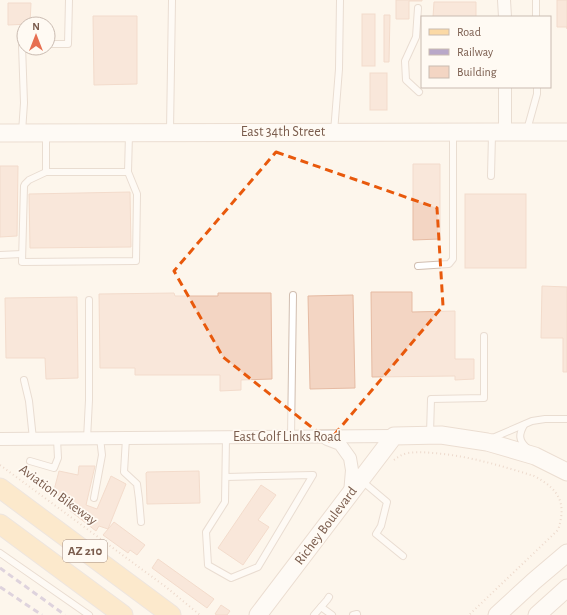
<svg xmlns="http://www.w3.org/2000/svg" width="567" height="615" font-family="'Alegreya Sans',sans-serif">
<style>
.building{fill:#f3d5c3;stroke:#e6bba3}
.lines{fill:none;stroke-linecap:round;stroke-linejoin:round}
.lane-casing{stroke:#d1beb0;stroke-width:8}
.street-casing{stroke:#d1beb0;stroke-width:14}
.secondary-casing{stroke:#d6c0b0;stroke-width:19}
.primary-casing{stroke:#dad1cd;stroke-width:21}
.path{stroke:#d9b8a5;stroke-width:2;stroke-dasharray:1 3;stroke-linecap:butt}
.lane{stroke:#fff;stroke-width:6}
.street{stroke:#fff;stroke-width:12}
.secondary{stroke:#fff;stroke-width:17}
.primary{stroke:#fbd9a5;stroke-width:19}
.rail{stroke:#b9a8c9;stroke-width:3;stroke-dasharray:6 4;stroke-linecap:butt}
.marked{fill:none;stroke:#e8590c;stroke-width:3;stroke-dasharray:8 5;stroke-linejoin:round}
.labels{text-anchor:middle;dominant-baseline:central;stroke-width:3.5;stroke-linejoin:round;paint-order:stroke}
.shield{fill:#fffaf3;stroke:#a28b7f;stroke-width:1}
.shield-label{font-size:13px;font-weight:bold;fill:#7a5c4d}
.street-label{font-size:14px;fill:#7a5c4d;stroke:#fffaf3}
</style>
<rect width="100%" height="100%" fill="#fdf6ec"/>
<!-- building -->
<g class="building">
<path d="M396,0H422V1H409V19H396Z"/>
<path d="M557,0H567V29V27H557Z"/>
<path d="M434,2H476V17H433Z"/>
<path d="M8,3H31L30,24L8,25Z"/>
<rect x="362" y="14" width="13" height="52"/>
<path d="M384,15H390L389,62H384Z"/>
<path d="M93,16H137V84L94,85Z"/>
<rect x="370" y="73" width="17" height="37"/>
<path d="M413,164H440V239L413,240Z"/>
<path d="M0,166H18L17,236L0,237Z"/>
<path d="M130,192L131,247L30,248L29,194Z"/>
<rect x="465" y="194" width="61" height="74"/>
<path d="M542,286L567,287V372H563V338H541Z"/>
<path d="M371,292H412V312L455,311V359H474V379L455,380V376L372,377Z"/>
<path d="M174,293L175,296H218V293H271L272,379L241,380V390L220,391V375H135V368H100L99,294Z"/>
<path d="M353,295L355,388L310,389L308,296Z"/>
<path d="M77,297L78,378L46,379L45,358H6L5,298Z"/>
<path d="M79,466H95L86,505L97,509L111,476L126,484L108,529L99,526L96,531L68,509L73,499L53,494L59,471L78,475Z"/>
<path d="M199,471L200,503L147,504L146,473L147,472Z"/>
<path d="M261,485L276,495L258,520L269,527L243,565L218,548Z"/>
<path d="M114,522L145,545L137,555L130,550L128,553L103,535Z"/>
<path d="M158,559L214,599L207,608L152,568Z"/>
<path d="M221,605L230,611L227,615H217L215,614Z"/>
</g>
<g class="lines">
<defs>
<g id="lane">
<path d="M536,0V17"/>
<path d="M418,8L416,37L405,61L406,80L419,92"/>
<path d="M48,44H68L69,0"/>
<path d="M527,130L537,94V87"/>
<path d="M170,131L172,0"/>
<path d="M22,132L24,103L22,45H24"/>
<path d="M334,132L339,69L340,0"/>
<path d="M46,172V135"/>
<path d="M128,172H46L29,180L25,184L24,186L22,262L136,261L137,194L128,172L129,134"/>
<path d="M491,176L492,134"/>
<path d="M0,255L22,254"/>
<path d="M418,266L449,264L453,259V134"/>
<path d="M24,380L29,401L33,439"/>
<path d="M524,425C519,434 518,440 527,448"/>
<path d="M430,434L431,399L484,398V336"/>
<path d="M291,437L293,295"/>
<path d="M126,438L124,472L137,484L139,499L141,522"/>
<path d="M490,438L495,437L532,421L545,419H567"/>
<path d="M87,439L89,400V300"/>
<path d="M30,461L54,468L58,458L57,439"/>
<path d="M226,477L313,475L258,567L231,578L208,565L206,532L225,502L226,437"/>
<path d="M362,481L387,502L381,526L376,534L403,556"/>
<path d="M94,498L102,455L100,438"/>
<path d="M0,553L89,615"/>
<path d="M321,607L332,615"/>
<path d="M314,615L327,600L329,597"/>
<path d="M353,615L357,614"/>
</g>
<g id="street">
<path d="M504,0L505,17"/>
<path d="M505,132V87"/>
<path d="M0,439L394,436"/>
<path d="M327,439L340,444L350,458L352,470L350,494"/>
</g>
<g id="secondary">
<path d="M0,133L567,132"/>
<path d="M258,615L394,436L441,435L487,442L535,456L567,472"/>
<path d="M497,615L534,581L567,553"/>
<path d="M537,615L567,588"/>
</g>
<g id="primary">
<path d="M0,488L171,615"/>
<path d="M0,524L123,615"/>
</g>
</defs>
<!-- lane casing -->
<use href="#lane" class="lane-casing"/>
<!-- street casing -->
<use href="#street" class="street-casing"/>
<!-- secondary casing -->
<use href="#secondary" class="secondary-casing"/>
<!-- primary casing -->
<use href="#primary" class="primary-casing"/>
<!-- path -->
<g class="path">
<path d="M394,460C398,457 402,454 408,453C416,452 424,452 432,453C466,455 502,466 534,476C559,489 567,503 558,530L469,615"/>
<path d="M0,465L166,587L200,615"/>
</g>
<!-- lane -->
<use href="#lane" class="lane"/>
<!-- street -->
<use href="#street" class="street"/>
<!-- secondary -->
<use href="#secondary" class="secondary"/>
<!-- primary -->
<use href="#primary" class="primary"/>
<!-- rail -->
<g class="rail">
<path d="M0,568L65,615"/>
<path d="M0,587L42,615"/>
</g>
</g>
<!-- marked area -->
<path d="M0 0H567V615H0ZM276,152L437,208L443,306L329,441L223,357L174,271Z" fill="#fdf6ec" fill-opacity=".55" fill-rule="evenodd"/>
<path class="marked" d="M276,152L437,208L443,306L329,441L223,357L174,271Z"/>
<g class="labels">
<!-- shield labels -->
<rect class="shield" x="63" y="540" width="44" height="22" rx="3"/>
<g class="shield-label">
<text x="85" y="551">AZ 210</text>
</g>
<!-- street labels -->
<g class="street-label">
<text x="283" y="132">East 34th Street</text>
<text x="287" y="437">East Golf Links Road</text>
<text transform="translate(58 495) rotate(36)">Aviation Bikeway</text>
<text transform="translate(326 526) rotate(-53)">Richey Boulevard</text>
</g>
</g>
<!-- legend -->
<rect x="421" y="16" width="130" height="72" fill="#fffaf3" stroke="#cabbb1"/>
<rect x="429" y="29" width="20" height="6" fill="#fbd9a5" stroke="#cabbb1"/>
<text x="457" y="36" font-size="12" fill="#7a5c4d">Road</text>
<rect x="429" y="49" width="20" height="6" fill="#b9a8c9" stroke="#cabbb1"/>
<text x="457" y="56" font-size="12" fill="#7a5c4d">Railway</text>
<rect x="429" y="66" width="20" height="12" fill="#f3d5c3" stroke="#cabbb1"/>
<text x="457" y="76" font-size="12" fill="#7a5c4d">Building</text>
<!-- north arrow -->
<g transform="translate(36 36)"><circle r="19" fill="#fffaf3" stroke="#cabbb1"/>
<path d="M0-3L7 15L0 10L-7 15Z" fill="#e76f51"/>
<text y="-6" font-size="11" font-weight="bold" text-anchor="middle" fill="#7a5c4d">N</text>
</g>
</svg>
